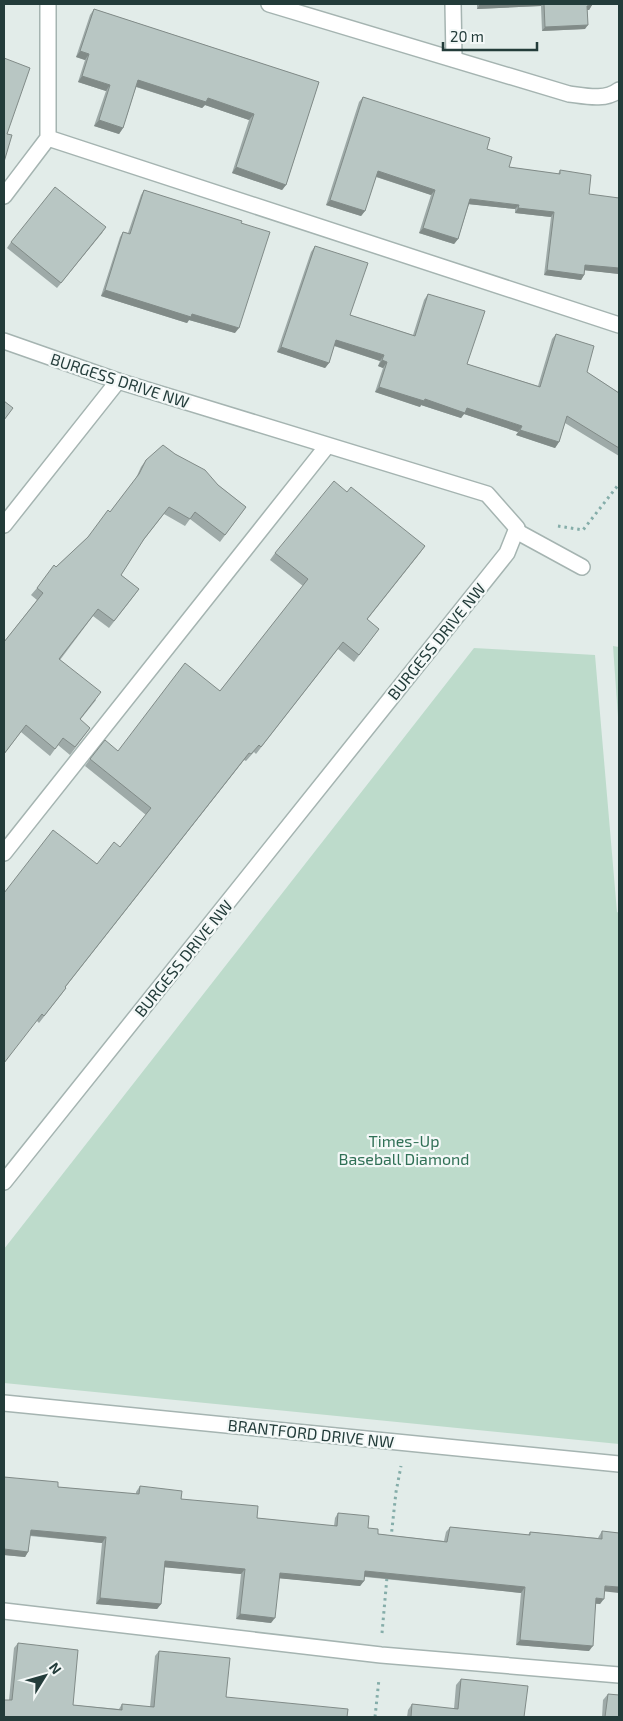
<svg xmlns="http://www.w3.org/2000/svg" width="623" height="1721" font-family="'Exo 2',sans-serif">
<style>
.green{fill:#bddbcb}
.lines{fill:none;stroke-linecap:round;stroke-linejoin:round}
.service-casing{stroke:#a5b4b1;stroke-width:18}
.minor-casing{stroke:#a5b4b1;stroke-width:18}
.path{stroke:#85ada9;stroke-width:3;stroke-dasharray:2.5 4;stroke-linecap:butt}
.service{stroke:#fff;stroke-width:15}
.minor{stroke:#fff;stroke-width:15}
.wall{fill:#9eaaa8}
.shaded-wall{fill:#818b88}
.building{fill:#b8c6c3;stroke:#818b88}
.labels{text-anchor:middle;dominant-baseline:central;stroke-width:4.5;stroke-linejoin:round;paint-order:stroke}
.street-label{font-size:16px;fill:#233c3a;stroke:#f3f8f7}
.park-label{font-size:16px;fill:#307056;stroke:#f3f8f7}
</style>
<rect width="100%" height="100%" fill="#e2ece9"/>
<!-- green -->
<g class="green">
<path d="M613,646L619,647V731Z"/>
<path d="M474,648L595,655L617,912L619,913V1444L4,1383V1249Z"/>
</g>
<g class="lines">
<defs>
<g id="service">
<path d="M453,4L454,59"/>
<path d="M48,138L619,325"/>
<path d="M4,196L48,138V4"/>
<path d="M516,531L582,567"/>
<path d="M4,853L327,446"/>
<path d="M4,1611L381,1655L619,1675"/>
</g>
<g id="minor">
<path d="M269,4L569,94C585,96 605,101 619,90"/>
<path d="M4,341L118,381L487,494L517,528L507,553L4,1182"/>
<path d="M4,525L118,381"/>
<path d="M4,1403L619,1464"/>
</g>
</defs>
<!-- service casing -->
<use href="#service" class="service-casing"/>
<!-- minor casing -->
<use href="#minor" class="minor-casing"/>
<!-- path -->
<g class="path">
<path d="M558,526L583,530L619,484"/>
<path d="M391,1538L396,1492L401,1466"/>
<path d="M382,1633L387,1577"/>
<path d="M375,1717L379,1679"/>
</g>
<!-- service -->
<use href="#service" class="service"/>
<!-- minor -->
<use href="#minor" class="minor"/>
</g>
<!-- wall -->
<g class="wall">
<path d="M477,4H592V5L589,10H587L585,29L542,31L541,6L477,9Z"/>
<path d="M94,9L319,82L286,185L282,190L232,173L249,120L205,105L202,108L136,87L123,128L119,134L94,126L106,91L78,82L85,60L76,57L90,15Z"/>
<path d="M363,97L487,149L509,167L558,174L560,170L589,194L619,274L585,270L584,275L581,280L544,275L551,217L515,213V209L469,204L458,239L454,244L419,233L431,195L376,177L365,211L361,216L326,205L359,102Z"/>
<path d="M144,190L241,223L235,333L189,320L187,323L101,296L120,237L123,232L128,233L141,195Z"/>
<path d="M106,227L57,288L7,248L11,242Z"/>
<path d="M315,246L350,315L413,335L424,300L428,294L467,364L538,386L552,339L556,334L587,372L619,393V456L565,423L559,442L555,448L516,435L518,432L464,414L461,418L421,405L420,407L375,392L383,368L378,366L380,361L334,346L329,363L325,368L277,352L311,252Z"/>
<path d="M175,454L218,485L246,507L220,542L190,519L185,526L164,514L142,542L121,575L139,589L134,596L109,628L93,616L60,660L96,700L80,720L90,728L70,755L58,745L50,756L21,732L4,754V642L37,600L31,595L37,588L56,567L88,537L110,512L135,480L141,467L146,460Z"/>
<path d="M347,492L425,546L367,619L379,629L354,662L338,649L256,754L254,752L246,761L244,760L65,987L66,988L61,995L39,1023L37,1021L97,864L120,847L146,815L85,766L90,759L118,751L220,691L303,586L270,560L275,553Z"/>
<path d="M140,1486L181,1499L257,1518L334,1526L335,1518L338,1513L378,1534L444,1541L446,1532L450,1527L528,1535L530,1532L598,1538L599,1536L602,1531L605,1591L600,1604H596L589,1651L516,1645L521,1593L365,1577L364,1581L360,1586L279,1578L271,1623L236,1619L241,1574L165,1567L161,1604L157,1609L96,1604L102,1543L30,1536L28,1552L25,1557L4,1555L58,1487L136,1494V1492Z"/>
<path d="M18,1643L73,1705L119,1709L122,1704L150,1707L155,1656L159,1651L226,1697L347,1717H4L9,1700L14,1648Z"/>
<path d="M461,1679L524,1717H407L408,1710L412,1704L454,1709L456,1685Z"/>
<path d="M608,1694L619,1717H602L603,1700Z"/>
</g>
<!-- shaded-wall -->
<g class="shaded-wall">
<path d="M480,4H542L541,6L477,9Z"/>
<path d="M592,5L589,10H584L587,6Z"/>
<path d="M588,25L585,29L542,31L545,27Z"/>
<path d="M80,51L89,54L85,60L76,57Z"/>
<path d="M82,76L110,85L106,91L78,82Z"/>
<path d="M138,80L208,98L254,114L249,120L205,105L202,108L134,86Z"/>
<path d="M99,120L123,128L119,134L94,126Z"/>
<path d="M236,167L286,185L282,190L232,173Z"/>
<path d="M378,171L435,190L431,195L374,176Z"/>
<path d="M470,199L519,205L515,209L467,204Z"/>
<path d="M330,200L365,211L361,216L326,205Z"/>
<path d="M518,208L554,212L551,217L515,213Z"/>
<path d="M106,227L102,233L57,288L61,283Z"/>
<path d="M423,228L458,239L454,244L419,233Z"/>
<path d="M585,265L619,268V274L582,270Z"/>
<path d="M547,270L584,275L581,280L544,275Z"/>
<path d="M105,290L192,314L239,328L235,333L189,320L187,323L101,296Z"/>
<path d="M336,340L384,355L380,361L332,345Z"/>
<path d="M281,347L329,363L325,368L277,352Z"/>
<path d="M382,360L387,362L383,368L378,366Z"/>
<path d="M379,387L425,399L467,408L522,426L518,432L464,414L461,418L421,405L420,407L375,392Z"/>
<path d="M520,430L559,442L555,448L516,435Z"/>
<path d="M425,546L420,553L362,626L367,619Z"/>
<path d="M249,753L244,760L60,994L65,987Z"/>
<path d="M31,1530L106,1537L102,1543L27,1535Z"/>
<path d="M4,1549L28,1552L25,1557L4,1555Z"/>
<path d="M165,1561L245,1569L241,1574L161,1567Z"/>
<path d="M365,1571L525,1587L521,1593L361,1576Z"/>
<path d="M280,1573L364,1581L360,1586L276,1578Z"/>
<path d="M605,1586L619,1587V1593L601,1591Z"/>
<path d="M100,1598L161,1604L157,1609L96,1604Z"/>
<path d="M596,1598L604,1599L600,1604L593,1603Z"/>
<path d="M240,1614L275,1618L271,1623L236,1619Z"/>
<path d="M520,1640L593,1646L589,1651L516,1645Z"/>
</g>
<!-- building -->
<g class="building">
<path d="M544,4H592V5L587,6L588,25L545,27Z"/>
<path d="M94,9L319,82L286,185L236,167L254,114L208,98L206,102L138,80L123,128L99,120L110,85L82,76L89,54L80,51Z"/>
<path d="M4,58L30,68L7,134L12,135L4,162Z"/>
<path d="M363,97L490,138L487,149L512,157L509,167L560,174V170L591,175L589,194L619,198V268L585,265L584,275L547,270L554,212L518,208L519,205L470,199L458,239L423,228L435,190L378,171L365,211L330,200Z"/>
<path d="M55,187L106,227L61,283L11,242Z"/>
<path d="M144,190L242,221L241,223L270,232L239,328L192,314L191,317L105,290L123,232L130,234Z"/>
<path d="M315,246L368,263L350,315L415,336L428,294L485,311L467,364L540,387L556,334L594,346L587,372L619,393V448L567,416L559,442L520,430L522,426L467,408L465,413L425,399L424,401L379,387L387,362L382,360L384,355L336,340L329,363L281,347Z"/>
<path d="M4,401L13,408L4,420Z"/>
<path d="M163,445L175,454L205,470L218,485L246,507L225,535L195,512L190,519L169,507L144,539L121,575L139,589L114,621L98,609L59,659L101,692L80,719L90,728L75,747L63,738L55,749L26,725L4,754V642L43,593L37,588L54,565L56,567L88,537L108,510L110,512L139,474L146,460Z"/>
<path d="M334,481L347,492L351,487L425,546L367,619L379,629L359,655L343,642L261,747L259,745L251,754L249,753L65,987L66,988L44,1016L42,1014L4,1063V893L53,830L97,864L114,842L120,847L151,808L90,759L105,740L118,751L185,663L220,691L308,579L275,553Z"/>
<path d="M4,1477L58,1482V1487L139,1494L140,1486L182,1491L181,1499L258,1506L257,1518L337,1526L338,1513L369,1516L368,1528L378,1529V1534L447,1542L450,1527L530,1535V1532L602,1539V1531L619,1533V1587L605,1586L604,1599L596,1598L593,1646L520,1640L525,1587L365,1571L364,1581L280,1573L275,1618L240,1614L245,1569L165,1561L161,1604L100,1598L106,1537L31,1530L28,1552L4,1549Z"/>
<path d="M18,1643L78,1650L73,1705L122,1710V1704L154,1707L159,1651L230,1658L226,1697L348,1709L347,1717H4V1700H12Z"/>
<path d="M461,1679L528,1686L524,1717H411L412,1704L458,1709Z"/>
<path d="M608,1694L619,1695V1717H605Z"/>
</g>
<g class="labels">
<!-- street labels -->
<g class="street-label">
<text transform="translate(120 380) rotate(18)">BURGESS DRIVE NW</text>
<text transform="translate(436 641) rotate(-51)">BURGESS DRIVE NW</text>
<text transform="translate(183 958) rotate(-51)">BURGESS DRIVE NW</text>
<text transform="translate(311 1433) rotate(6)">BRANTFORD DRIVE NW</text>
</g>
<!-- park labels -->
<g class="park-label">
<text x="404" y="1140">Times-Up<tspan x="404" dy="18">Baseball Diamond</tspan></text>
</g>
</g>
<!-- border -->
<rect width="623" height="1721" fill="none" stroke="#233c3a" stroke-width="10"/>
<!-- north arrow -->
<g transform="translate(45 1676) rotate(53)" stroke="#f3f8f7" stroke-width="4" paint-order="stroke">
<path d="M0-4L9 19L0 12L-9 19Z" fill="#233c3a"/>
<text y="-8" font-size="14" font-weight="bold" text-anchor="middle" fill="#233c3a">N</text>
</g>
<!-- scale -->
<path d="M443 42v8h94v-8" fill="none" stroke="#233c3a" stroke-width="2.5"/>
<text x="450" y="42" font-size="15" fill="#233c3a" stroke="#f3f8f7" stroke-width="4" paint-order="stroke">20 m</text>
</svg>
